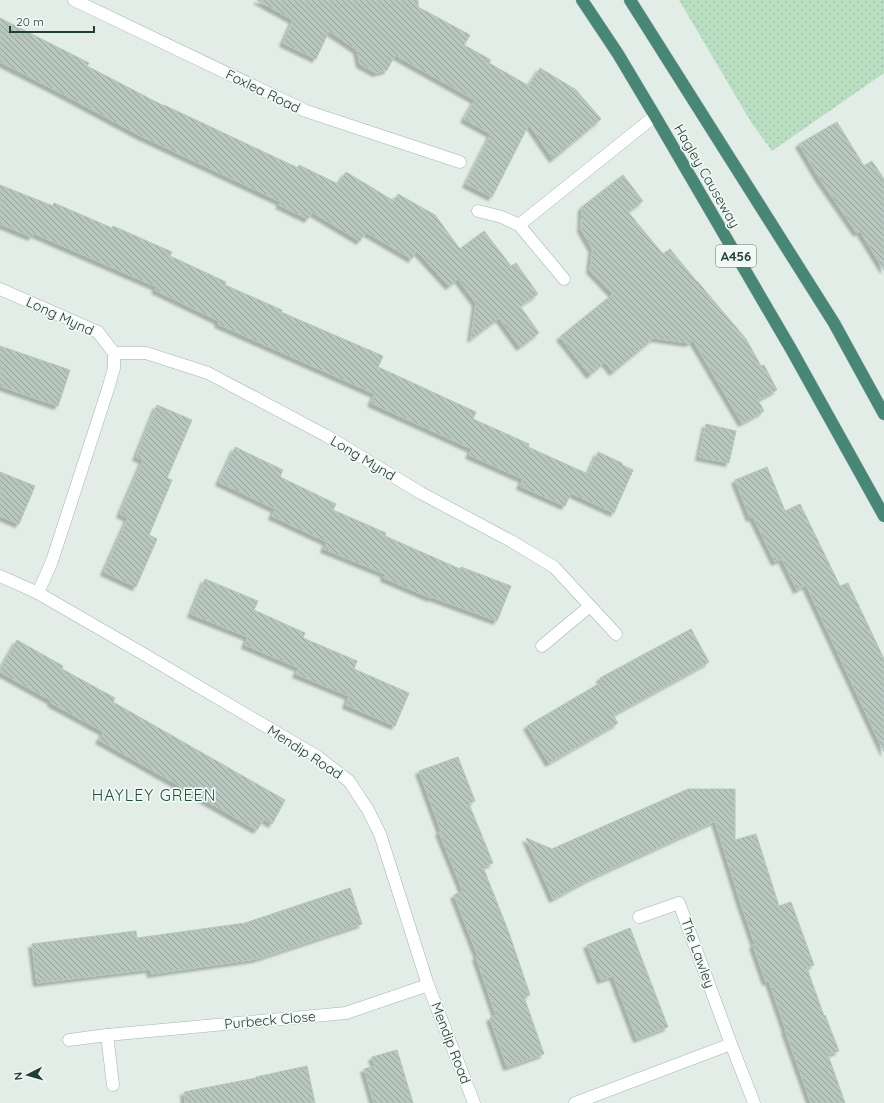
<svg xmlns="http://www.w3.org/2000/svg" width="884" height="1103" font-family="Quicksand,sans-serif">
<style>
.grass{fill:url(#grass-dots)}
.building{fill:url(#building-back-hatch);stroke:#b4c6be;filter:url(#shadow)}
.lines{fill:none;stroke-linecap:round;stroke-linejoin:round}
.minor-casing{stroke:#a4b5ae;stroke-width:13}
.trunk-casing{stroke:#c1c9c6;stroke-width:13}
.minor{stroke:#fff;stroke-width:12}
.trunk{stroke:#488776;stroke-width:12}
.labels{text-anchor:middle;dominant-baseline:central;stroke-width:3.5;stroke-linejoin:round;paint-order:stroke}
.shield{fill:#f2f9f5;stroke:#60766f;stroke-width:1}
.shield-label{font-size:13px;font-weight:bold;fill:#213e35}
.street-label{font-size:14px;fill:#213e35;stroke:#f2f9f5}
.quarter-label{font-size:16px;letter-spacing:1px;fill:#1d5141;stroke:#f2f9f5}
</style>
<defs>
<pattern id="grass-dots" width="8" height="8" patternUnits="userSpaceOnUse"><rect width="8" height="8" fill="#badec2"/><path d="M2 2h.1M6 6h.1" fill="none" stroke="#a0c0a7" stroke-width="1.8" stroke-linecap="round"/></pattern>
<pattern id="building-back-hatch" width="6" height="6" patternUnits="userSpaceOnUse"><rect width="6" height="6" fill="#b7c7c0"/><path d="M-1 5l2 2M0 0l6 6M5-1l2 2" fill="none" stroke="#94a39d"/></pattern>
<filter id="shadow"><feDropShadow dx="-3.5" dy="3.5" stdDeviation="1" flood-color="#0004"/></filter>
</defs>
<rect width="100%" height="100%" fill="#e2ede7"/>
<!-- grass -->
<path class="grass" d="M679,0H884V73L772,151L751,122Z"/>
<!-- building -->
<g class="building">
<path d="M257,0H418V7L470,35L464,45L491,60L489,63L529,86L540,68L576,90L601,119L553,159L529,124L492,197L466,184L491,134L464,119L475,100L395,55L387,70L376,73L360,64L357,50L329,31L316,59L283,43L293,20Z"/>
<path d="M0,18L89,63L87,66L164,106V105L298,168L299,165L338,184L346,172L394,201L398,194L435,215L460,249L484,231L511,266L516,263L538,294L520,306L539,333L520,347L499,318L471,339L476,303L458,279L449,286L416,250L412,259L366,232L360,241L312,212L308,219L279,205L281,202L139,135L59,92L0,62Z"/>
<path d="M837,122L864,166L872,161L884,179V270L860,231L857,233L819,178L799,144Z"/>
<path d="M623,175L643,201L628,212L663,254L670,249L697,282V281L746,339L761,366L764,365L777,390L758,400L764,411L742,423L693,340L689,343L654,338L613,372L605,362L590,375L560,337L613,294L590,270L592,251L593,250L581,229L582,207Z"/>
<path d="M0,185L53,206L54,203L112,228L113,226L172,252L170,256L226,282L225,285L282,310L281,312L383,356L378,367L476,412L473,419L529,444L528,447L588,474L598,452L622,463V465L633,470L614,513L571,493L565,506L520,486L523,479L469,455L472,449L371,403L375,394L218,324L219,321L155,290L157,287L33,233L32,237L0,224Z"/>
<path d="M0,346L70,370L58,406L0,386Z"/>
<path d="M157,405L192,420L167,478L172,480L149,535L157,539L136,587L104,572L128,518L120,514L143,460L136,457Z"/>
<path d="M706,424L736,431L729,463L699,457Z"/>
<path d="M235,447L283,470L280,477L336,504L333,510L386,533L385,536L460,569L461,567L511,586L497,621L432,597L431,598L384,578L385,574L324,549L327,542L272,516L275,509L219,482Z"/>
<path d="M767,467L785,511L800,504L840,586L848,583L884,659V752L806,585L797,590L782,559L775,562L753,517L750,518L735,480Z"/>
<path d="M0,472L35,486L19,524L0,516Z"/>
<path d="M205,579L258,601L254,610L305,633L303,638L357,661L354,669L409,693L395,726L346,705L349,696L296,674L299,668L245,645L248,637L191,614Z"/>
<path d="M691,629L709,662L613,715L618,723L549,763L527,726L602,682L600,678Z"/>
<path d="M17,640L63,666L62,669L115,698L113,702L285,800L272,824L264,819L257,830L99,740L104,732L51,703L52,701L0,672V670Z"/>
<path d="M458,757L475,801L469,804L493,863L483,867L509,933L530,995L524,997L544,1054L507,1067L490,1018L496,1015L476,957L478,956L454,895L463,891L439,832L441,831L419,771Z"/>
<path d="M688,789H735V840L756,834L779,906L791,902L814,965L807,968L824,1016L825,1015L839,1051L828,1055L845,1103H811L785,1030H786L769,981L766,982L753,945L755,944L741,904L715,821L591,878L553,899L526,838L552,849Z"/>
<path d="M350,888L362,924L256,959L151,974L150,969L37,983L32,944L136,931L137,938L245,923Z"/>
<path d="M630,928L668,1027L637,1039L613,976L601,980L587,945Z"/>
<path d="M397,1050L413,1103H374L364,1069L375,1066L372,1057Z"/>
<path d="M307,1066L315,1103H185L184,1092L256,1078V1077Z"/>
</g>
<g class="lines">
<defs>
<g id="minor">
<path d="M74,0L306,111L460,162"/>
<path d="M478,211L502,217L519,225"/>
<path d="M564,279L519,225L655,116"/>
<path d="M0,289L98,332L114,353"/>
<path d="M0,576L38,593L140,652L318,757L349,781L368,810L380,834L428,985L474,1103"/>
<path d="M38,593L52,561L108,389L114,368V353H146L208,373L325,435L421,493L511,541L554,567L616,634"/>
<path d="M542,646L590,606"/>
<path d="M639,917L679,903L731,1044L754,1103"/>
<path d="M107,1035L113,1085"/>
<path d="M69,1040L107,1035L346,1013L428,985"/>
<path d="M575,1103L731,1044"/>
</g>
<g id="trunk">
<path d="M582,0L618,54L655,116L791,349L884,516"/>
<path d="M630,0L834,323L884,414"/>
</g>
</defs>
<!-- minor casing -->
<use href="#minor" class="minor-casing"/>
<!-- trunk casing -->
<use href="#trunk" class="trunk-casing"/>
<!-- minor -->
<use href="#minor" class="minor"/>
<!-- trunk -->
<use href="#trunk" class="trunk"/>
</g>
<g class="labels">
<!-- shield labels -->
<rect class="shield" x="716" y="245" width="40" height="22" rx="3"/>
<g class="shield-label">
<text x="736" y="256">A456</text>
</g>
<!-- street labels -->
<g class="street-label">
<text transform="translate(263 91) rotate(26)">Foxlea Road</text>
<text transform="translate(707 176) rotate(60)">Hagley Causeway</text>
<text transform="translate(60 316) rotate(25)">Long Mynd</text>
<text transform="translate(363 458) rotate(31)">Long Mynd</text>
<text transform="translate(305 752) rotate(33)">Mendip Road</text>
<text transform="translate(698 953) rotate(70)">The Lawley</text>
<text transform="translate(270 1020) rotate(-5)">Purbeck Close</text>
<text transform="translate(451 1043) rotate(69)">Mendip Road</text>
</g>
<!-- quarter labels -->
<g class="quarter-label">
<text x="154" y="795">HAYLEY GREEN</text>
</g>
</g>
<!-- north arrow -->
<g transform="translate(28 1075) rotate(264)" stroke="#f2f9f5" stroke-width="3" paint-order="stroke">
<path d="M0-3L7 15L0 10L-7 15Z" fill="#213e35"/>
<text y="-6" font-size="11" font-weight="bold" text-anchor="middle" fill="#213e35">N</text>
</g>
<!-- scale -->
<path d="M10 26v6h84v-6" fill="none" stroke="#213e35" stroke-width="2"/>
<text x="16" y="26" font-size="12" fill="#213e35" stroke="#f2f9f5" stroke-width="3" paint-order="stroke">20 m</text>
</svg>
